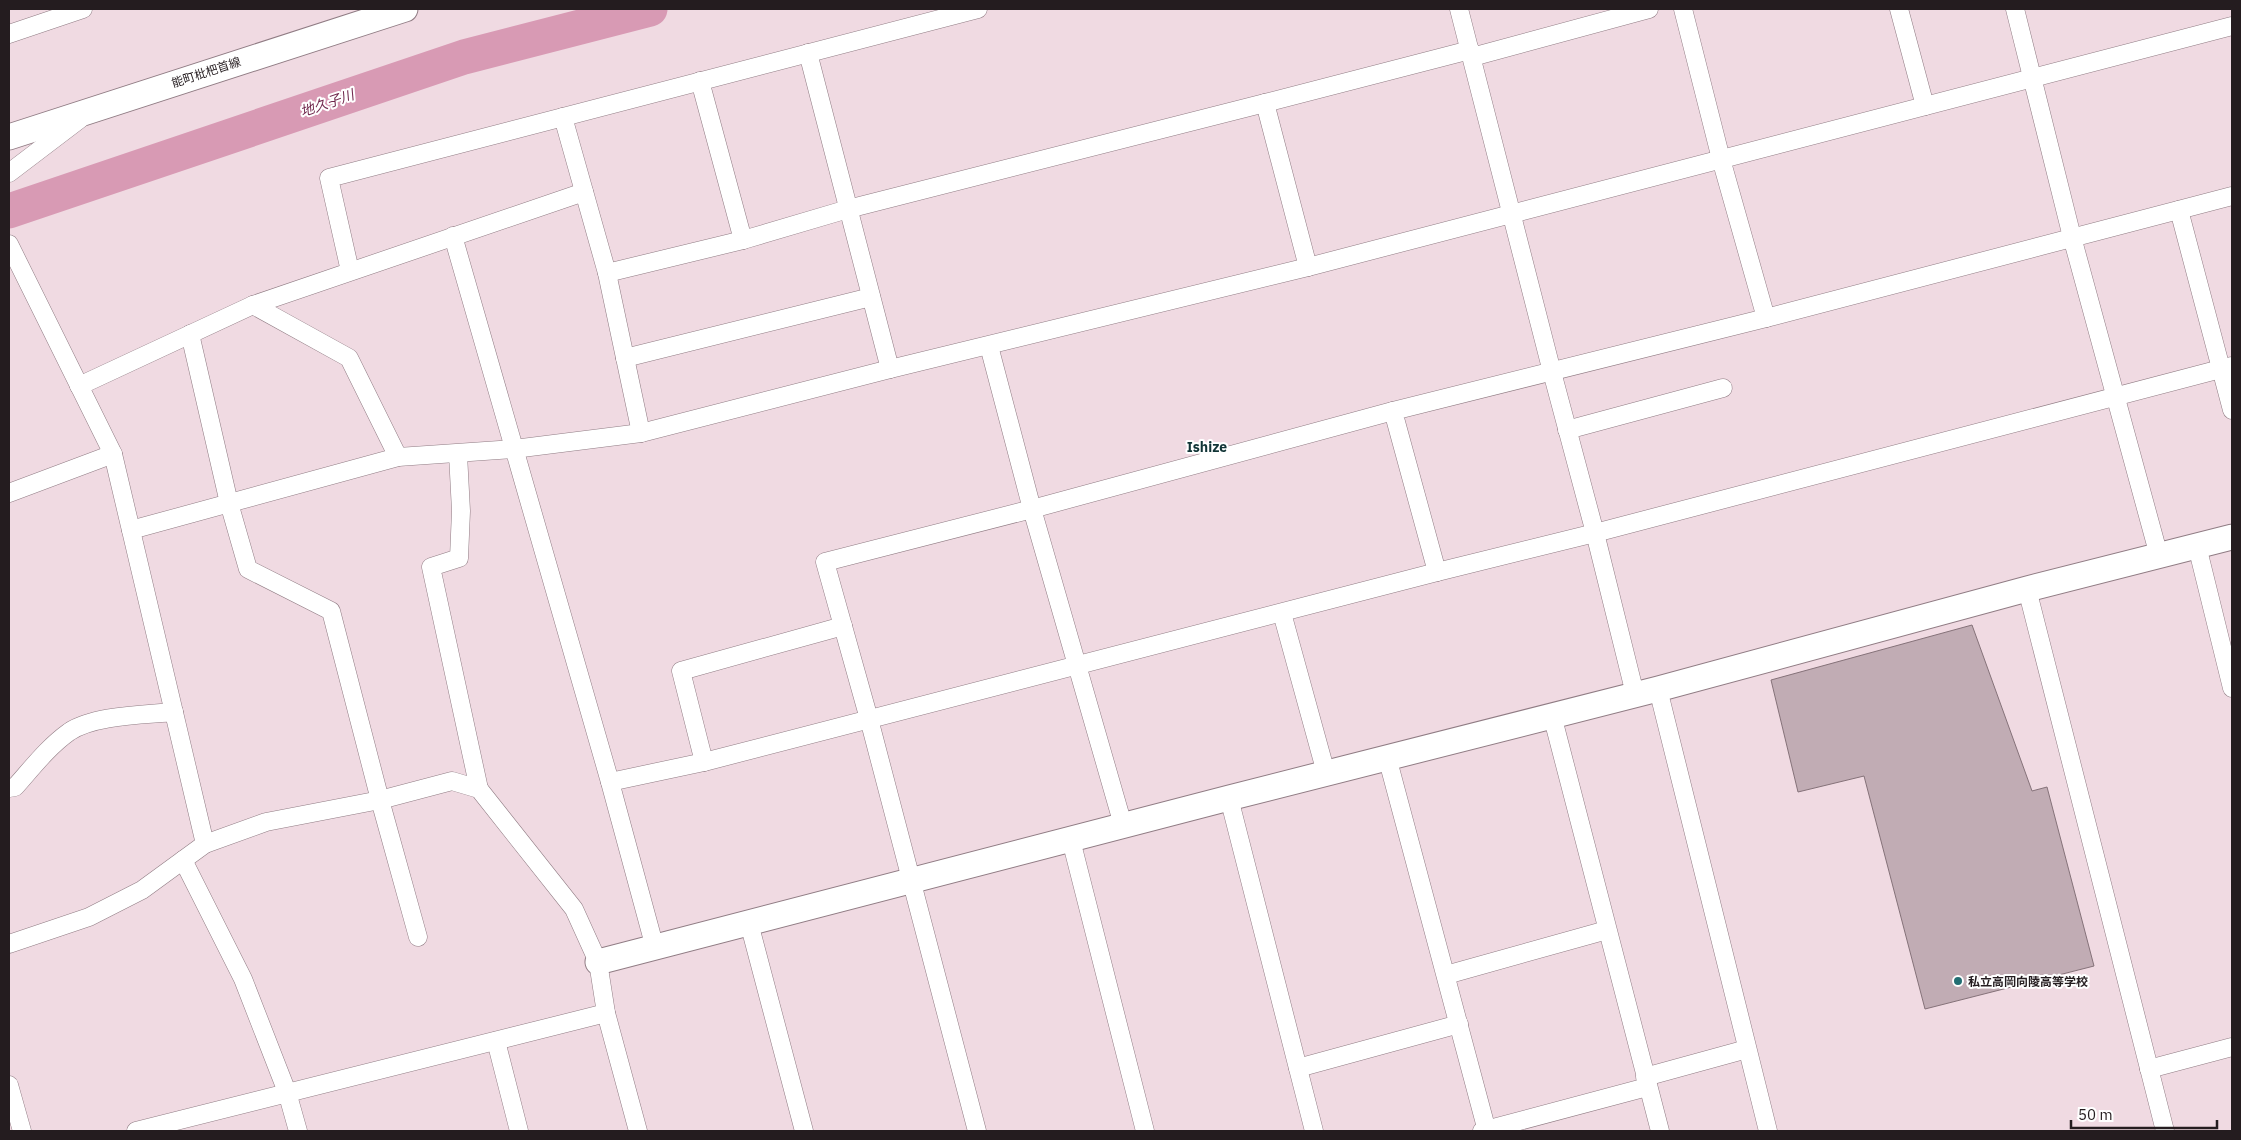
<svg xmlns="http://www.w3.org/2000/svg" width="2241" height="1140" font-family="'IBM Plex Sans','Noto Sans JP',sans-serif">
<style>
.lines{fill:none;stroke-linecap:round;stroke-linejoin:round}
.river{stroke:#d89ab4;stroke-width:35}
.building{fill:#c1acb4;stroke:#857279}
.street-casing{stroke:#907c84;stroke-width:19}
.secondary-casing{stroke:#907c84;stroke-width:27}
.street{stroke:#fff;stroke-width:18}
.secondary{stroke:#fff;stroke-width:25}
.poi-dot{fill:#226e73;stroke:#fff;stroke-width:2}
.labels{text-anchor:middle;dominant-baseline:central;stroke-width:4;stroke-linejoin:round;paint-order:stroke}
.street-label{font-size:12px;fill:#241c1f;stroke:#fff}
.poi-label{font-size:12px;font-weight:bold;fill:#241c1f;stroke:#fff;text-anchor:start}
.water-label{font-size:14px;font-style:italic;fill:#71284d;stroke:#fff}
.neighbourhood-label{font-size:14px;font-weight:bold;fill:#113436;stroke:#fff}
</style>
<rect width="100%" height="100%" fill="#f0dae2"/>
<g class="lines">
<!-- river -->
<path class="river" d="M9,211L464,57L650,9"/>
</g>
<!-- building -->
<path class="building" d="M1972,625L2032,791L2047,787L2094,966L1925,1009L1864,776L1798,792L1771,680Z"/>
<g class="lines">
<defs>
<g id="street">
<path d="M1459,9L1552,372L1595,533L1635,694"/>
<path d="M1683,9L1721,159L1766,318"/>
<path d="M1899,9L1925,106"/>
<path d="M2015,9L2072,237L2159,556"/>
<path d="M9,34L83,9"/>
<path d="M808,53L890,369"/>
<path d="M1472,57L1649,9"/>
<path d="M700,81L743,240"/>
<path d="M563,117L607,273L641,433"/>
<path d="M9,173L80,119"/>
<path d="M2179,210L2232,410"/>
<path d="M453,236L610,782L655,948"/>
<path d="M9,244L113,454L205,844"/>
<path d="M1308,267L1265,103L1470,50"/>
<path d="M350,271L329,178L978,9"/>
<path d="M607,273L743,240L848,209L1265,103"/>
<path d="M253,305L349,358L398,457"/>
<path d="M190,334L229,503L248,569L331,611L380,800L418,937"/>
<path d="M989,346L1032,509L1123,825"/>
<path d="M625,358L871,297"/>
<path d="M79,386L253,305L584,192"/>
<path d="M1567,430L1723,388"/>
<path d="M458,454L461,511L459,558L431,567L479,789"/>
<path d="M9,493L113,454"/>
<path d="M131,530L398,457L514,449L641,433L890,369L1308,267L2232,26"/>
<path d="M2197,546L2232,688"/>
<path d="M1437,572L1393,411L1766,318L2232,196"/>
<path d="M2027,589L2165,1131"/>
<path d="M1282,613L1326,773"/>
<path d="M1658,689L1768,1131"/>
<path d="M1552,715L1660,1131"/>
<path d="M1387,757L1487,1131"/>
<path d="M704,762L681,671L843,626"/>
<path d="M610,782L704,762L1437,572L1595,533L2232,366"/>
<path d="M9,788L15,787C32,768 48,747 69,732C94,715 145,715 174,712"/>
<path d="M1229,798L1314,1131"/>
<path d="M1071,840L1145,1131"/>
<path d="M183,860L243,979L287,1092L298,1131"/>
<path d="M749,923L804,1131"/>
<path d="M9,944L89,917L142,890L205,844L266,822L380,800L452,781L479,789L574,909L598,962L606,1013L638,1131"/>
<path d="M1446,975L1607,930"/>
<path d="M496,1041L519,1131"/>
<path d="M1298,1068L1459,1024"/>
<path d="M2149,1069L2232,1047"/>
<path d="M1645,1077L1747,1049"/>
<path d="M9,1085L22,1131"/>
<path d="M136,1131L606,1013"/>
<path d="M977,1131L869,719L825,562L1032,509L1393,411"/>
<path d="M1482,1131L1647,1087"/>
</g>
<g id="secondary">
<path d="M9,137L405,9"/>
<path d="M598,962L1229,798L1658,689L2027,589L2232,537"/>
</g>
</defs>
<!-- street casing -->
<use href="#street" class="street-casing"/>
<!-- secondary casing -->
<use href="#secondary" class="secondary-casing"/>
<!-- street -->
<use href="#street" class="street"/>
<!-- secondary -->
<use href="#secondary" class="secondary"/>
</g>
<!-- markers -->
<circle class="poi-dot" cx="1958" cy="981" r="5"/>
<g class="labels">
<!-- street labels -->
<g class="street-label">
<text transform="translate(206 72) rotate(-18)">能町枇杷首線</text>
</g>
<!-- poi labels -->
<g class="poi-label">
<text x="1968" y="981">私立高岡向陵高等学校</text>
</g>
<!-- water labels -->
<g class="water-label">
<text transform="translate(327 103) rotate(-19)">地久子川</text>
</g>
<!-- neighbourhood labels -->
<g class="neighbourhood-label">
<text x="1207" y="447">Ishize</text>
</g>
</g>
<!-- border -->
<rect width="2241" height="1140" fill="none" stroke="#241c1f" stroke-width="20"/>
<!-- scale -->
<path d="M2071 1120v8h146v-8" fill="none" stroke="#241c1f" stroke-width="2.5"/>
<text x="2078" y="1120" font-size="15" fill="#241c1f" stroke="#ffffff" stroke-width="4" paint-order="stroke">50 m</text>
</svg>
